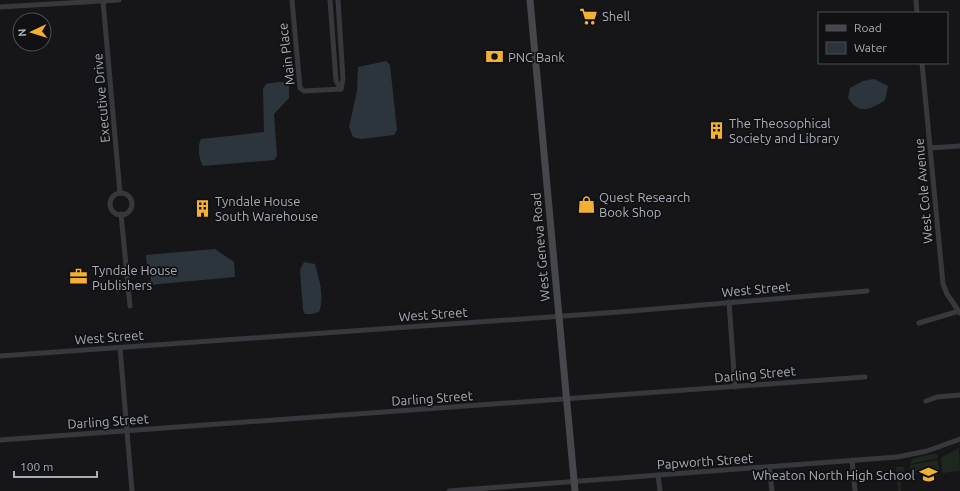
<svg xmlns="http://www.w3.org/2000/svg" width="960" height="491" font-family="Ubuntu,sans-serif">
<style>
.green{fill:#1e261f}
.water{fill:#2c353c}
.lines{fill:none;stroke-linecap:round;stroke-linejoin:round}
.minor{stroke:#37383d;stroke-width:5}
.secondary{stroke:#45474d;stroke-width:7}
.labels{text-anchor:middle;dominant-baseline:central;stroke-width:3.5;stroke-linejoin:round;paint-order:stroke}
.poi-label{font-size:13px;fill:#a8adb8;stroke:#111113;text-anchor:start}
.street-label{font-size:13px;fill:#a8adb8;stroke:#111113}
</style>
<rect width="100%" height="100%" fill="#161618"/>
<!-- green -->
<g class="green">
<path d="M959,448L960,471L942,473L941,459L942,457Z"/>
<path d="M932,454H937L938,458L910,464L912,459Z"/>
<path d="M938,460L940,472L931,483L929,474H912L910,465Z"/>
<path d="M896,467H904L905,475L900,477L901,491H898Z"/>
</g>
<!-- water -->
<g class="water">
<path d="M386,61L390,65L397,130L394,135L361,139L353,137L349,127L357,91L358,67Z"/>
<path d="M874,79L888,86L885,100C870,110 859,115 848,98L850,88L863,81Z"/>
<path d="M278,82H287L289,86V98L274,114L277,156L274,160L203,166C199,160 197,146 201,139L264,132L263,89L266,84Z"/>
<path d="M215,249L234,262L235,277L149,285L148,281H151L150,266H147L146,255Z"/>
<path d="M304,262L315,264C319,279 325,297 319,312L312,314H305L303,310L300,270Z"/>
</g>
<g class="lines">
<!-- minor -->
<g class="minor">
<path d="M292,0L300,88L304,91L341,89"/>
<path d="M330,0L336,81L341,89"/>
<path d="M338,0L343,79L341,89"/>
<path d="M916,0L917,13"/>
<path d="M103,1L120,193"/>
<path d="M0,7L119,0"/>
<path d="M922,63L943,284L947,294L960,313"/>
<path d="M930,148L960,146"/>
<circle cx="121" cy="204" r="11"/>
<path d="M121,214L130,306"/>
<path d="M729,302L735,387"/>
<path d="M919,323L959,311"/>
<path d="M120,348L132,491"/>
<path d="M0,356L619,312L867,291"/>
<path d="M926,401L937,397L960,395"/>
<path d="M0,440L865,377"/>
<path d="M852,460L855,491"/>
<path d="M769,467L772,491"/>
<path d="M658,475L660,491"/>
<path d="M449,491L897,457L927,451L960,439"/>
</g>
<!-- secondary -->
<path class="secondary" d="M530,0L575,491"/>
</g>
<!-- icons -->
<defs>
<symbol id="supermarket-bare" viewBox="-9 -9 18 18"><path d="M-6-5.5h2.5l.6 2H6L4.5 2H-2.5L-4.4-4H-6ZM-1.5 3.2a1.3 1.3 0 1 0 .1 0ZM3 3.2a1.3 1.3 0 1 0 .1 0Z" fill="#f2b134" stroke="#111113" stroke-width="2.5" paint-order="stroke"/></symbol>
<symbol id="bank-bare" viewBox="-9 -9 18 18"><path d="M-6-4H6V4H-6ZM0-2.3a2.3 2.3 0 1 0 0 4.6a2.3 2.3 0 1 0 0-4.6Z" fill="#f2b134" stroke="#111113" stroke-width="2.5" paint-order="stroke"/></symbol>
<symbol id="building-bare" viewBox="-9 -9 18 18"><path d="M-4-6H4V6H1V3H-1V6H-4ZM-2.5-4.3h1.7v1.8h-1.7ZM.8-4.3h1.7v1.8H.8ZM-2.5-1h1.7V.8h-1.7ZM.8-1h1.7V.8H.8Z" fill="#f2b134" stroke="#111113" stroke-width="2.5" paint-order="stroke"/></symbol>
<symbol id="shop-bare" viewBox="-9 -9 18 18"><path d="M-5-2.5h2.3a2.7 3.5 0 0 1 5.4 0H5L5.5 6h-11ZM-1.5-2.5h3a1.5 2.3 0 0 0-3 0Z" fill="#f2b134" stroke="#111113" stroke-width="2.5" paint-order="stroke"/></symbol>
<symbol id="office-bare" viewBox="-9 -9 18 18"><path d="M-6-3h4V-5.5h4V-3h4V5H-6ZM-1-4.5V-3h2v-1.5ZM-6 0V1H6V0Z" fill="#f2b134" stroke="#111113" stroke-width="2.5" paint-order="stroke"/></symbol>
<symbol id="school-bare" viewBox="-9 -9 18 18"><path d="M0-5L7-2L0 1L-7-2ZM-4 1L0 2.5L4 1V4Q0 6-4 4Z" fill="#f2b134" stroke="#111113" stroke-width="2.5" paint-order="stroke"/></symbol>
</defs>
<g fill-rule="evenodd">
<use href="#supermarket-bare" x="576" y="4" width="25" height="25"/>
<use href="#bank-bare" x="482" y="44" width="25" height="25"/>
<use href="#building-bare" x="704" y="118" width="25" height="25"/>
<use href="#shop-bare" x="574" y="192" width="25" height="25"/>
<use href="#building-bare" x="190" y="196" width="25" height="25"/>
<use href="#office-bare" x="66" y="264" width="25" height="25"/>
<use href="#school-bare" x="916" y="462" width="25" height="25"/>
</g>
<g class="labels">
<!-- poi labels -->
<g class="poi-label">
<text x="602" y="16">Shell</text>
<text x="508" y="57">PNC Bank</text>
<text x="729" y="123">The Theosophical<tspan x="729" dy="15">Society and Library</tspan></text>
<text x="599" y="197">Quest Research<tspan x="599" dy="15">Book Shop</tspan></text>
<text x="215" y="201">Tyndale House<tspan x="215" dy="15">South Warehouse</tspan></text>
<text x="92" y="270">Tyndale House<tspan x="92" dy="15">Publishers</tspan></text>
<text x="915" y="475" text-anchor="end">Wheaton North High School</text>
</g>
<!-- street labels -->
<g class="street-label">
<text transform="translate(286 54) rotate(-97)">Main Place</text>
<text transform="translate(101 98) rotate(-95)">Executive Drive</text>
<text transform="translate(923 191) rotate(-95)">West Cole Avenue</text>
<text transform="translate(540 247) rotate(-95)">West Geneva Road</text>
<text transform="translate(756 289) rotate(-5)">West Street</text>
<text transform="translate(433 314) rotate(-4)">West Street</text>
<text transform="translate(109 337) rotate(-4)">West Street</text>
<text transform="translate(755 374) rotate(-5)">Darling Street</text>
<text transform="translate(432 398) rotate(-4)">Darling Street</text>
<text transform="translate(108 421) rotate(-4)">Darling Street</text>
<text transform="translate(705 461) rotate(-4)">Papworth Street</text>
</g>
</g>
<!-- legend -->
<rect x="818" y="12" width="130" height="52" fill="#111113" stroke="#4d4f55"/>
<rect x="826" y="25" width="20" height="6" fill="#45474d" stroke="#4d4f55"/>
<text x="854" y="32" font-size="12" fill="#a8adb8">Road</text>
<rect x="826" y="42" width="20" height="12" fill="#2c353c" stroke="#4d4f55"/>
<text x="854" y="52" font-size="12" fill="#a8adb8">Water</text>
<!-- north arrow -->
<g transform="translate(32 32) rotate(266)"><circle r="19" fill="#111113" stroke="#4d4f55"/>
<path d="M0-3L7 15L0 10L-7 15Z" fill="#f2b134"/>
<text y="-6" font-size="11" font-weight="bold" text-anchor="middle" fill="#a8adb8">N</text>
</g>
<!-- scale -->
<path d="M14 471v6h83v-6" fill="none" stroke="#a8adb8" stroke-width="2"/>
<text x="20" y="471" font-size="12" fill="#a8adb8" stroke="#111113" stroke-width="3" paint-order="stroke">100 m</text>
</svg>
